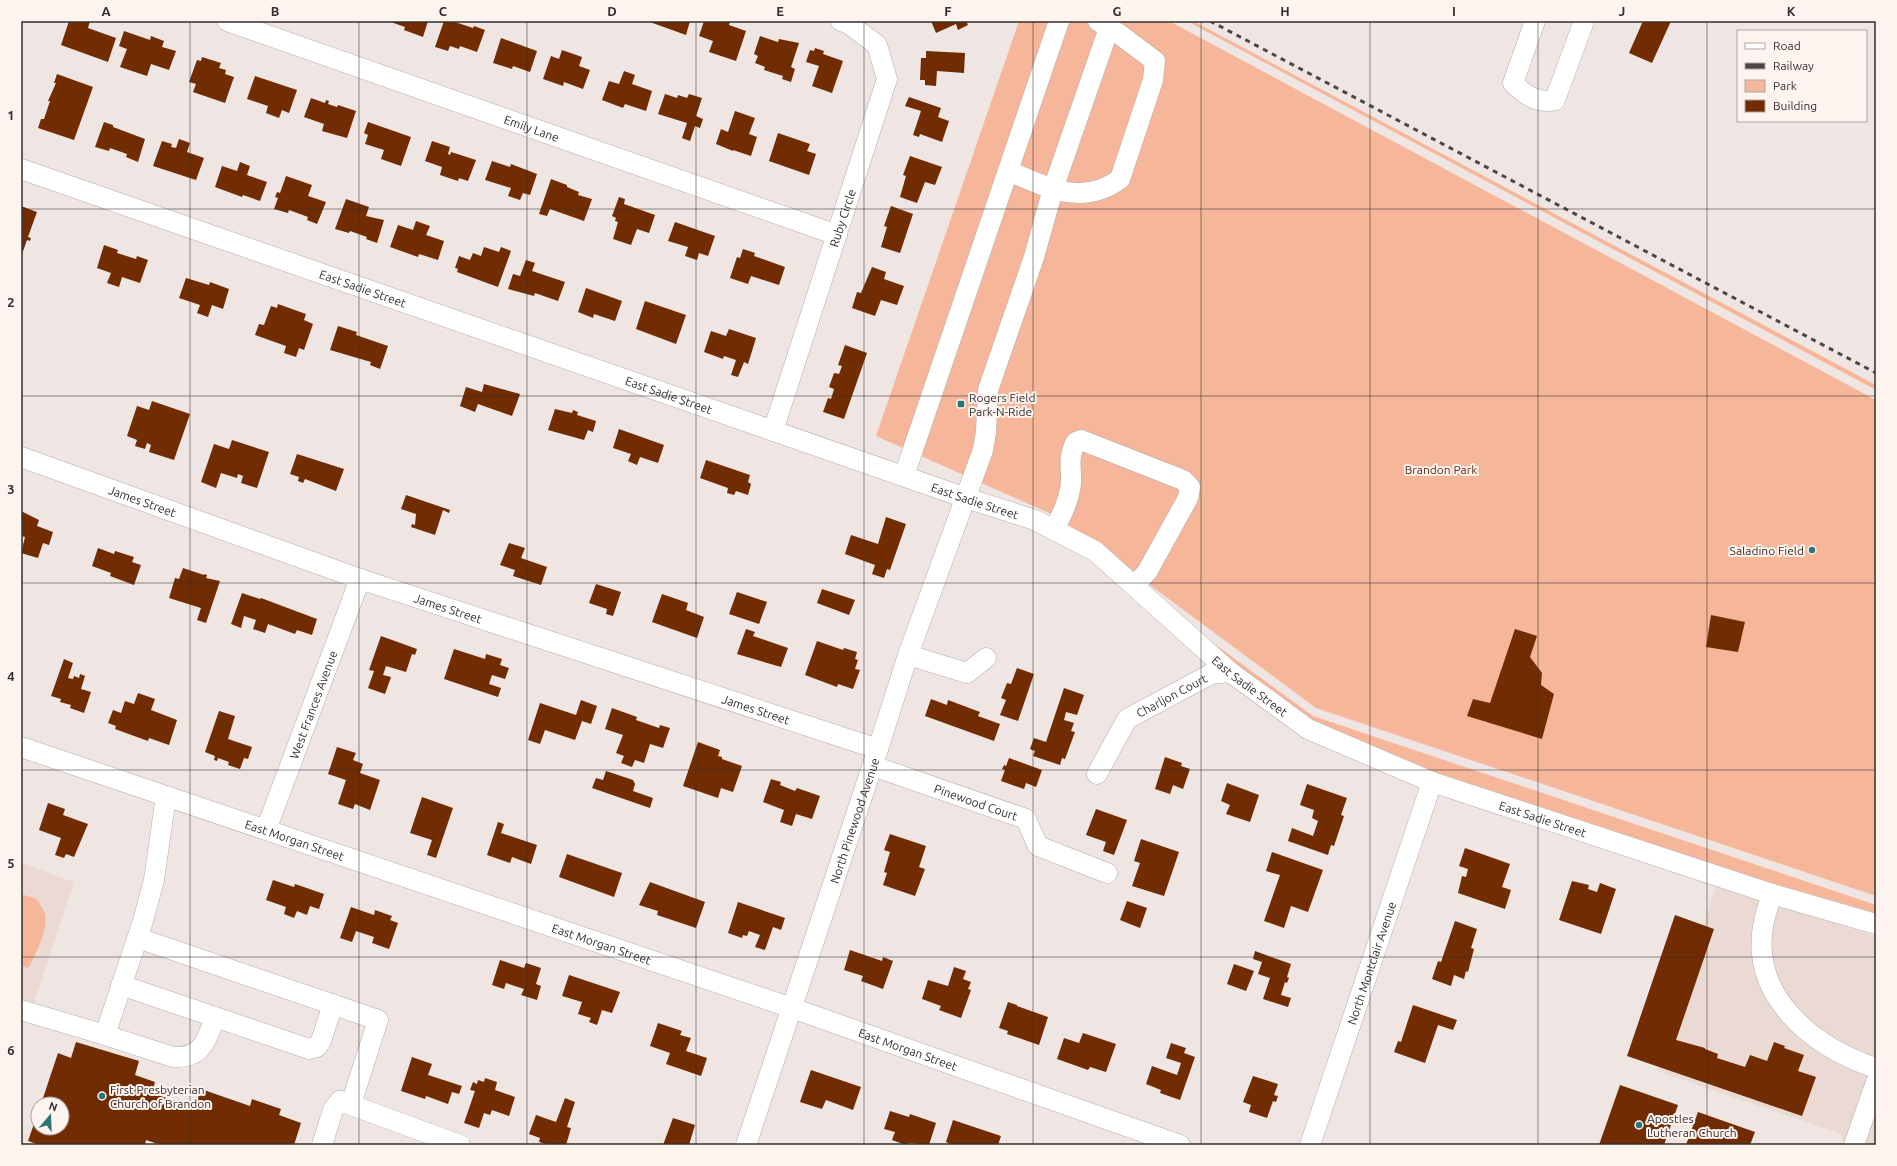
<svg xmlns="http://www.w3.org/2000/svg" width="1897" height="1166" font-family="Ubuntu,sans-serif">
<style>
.built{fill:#ebdad4}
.green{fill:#f6b69a}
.building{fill:#712c01}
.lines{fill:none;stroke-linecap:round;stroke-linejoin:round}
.minor-casing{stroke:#b5aca9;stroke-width:21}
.minor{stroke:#fff;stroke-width:20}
.rail{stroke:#4c4746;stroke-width:3;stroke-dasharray:5 5;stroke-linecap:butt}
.grid{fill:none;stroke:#332f2e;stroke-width:1;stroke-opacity:0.55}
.poi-dot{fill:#2c7676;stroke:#fdf4f0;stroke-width:1.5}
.labels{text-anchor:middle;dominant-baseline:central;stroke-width:4;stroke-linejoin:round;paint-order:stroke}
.street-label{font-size:12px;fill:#332f2e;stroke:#fdf4f0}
.poi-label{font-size:12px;fill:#332f2e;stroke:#fdf4f0;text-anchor:start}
.park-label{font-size:12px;fill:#5a280d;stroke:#fdf4f0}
.neatline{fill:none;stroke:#332f2e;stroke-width:1.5}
.grid-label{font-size:13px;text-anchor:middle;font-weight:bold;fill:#332f2e}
</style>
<rect width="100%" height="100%" fill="#efe6e3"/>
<!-- built -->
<g class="built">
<path d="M21,863L74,882L34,1003L21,999V966L28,968L45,925L44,911L37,899L21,894Z"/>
<path d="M1716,886L1876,936V1054L1845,1145H1843L1842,1136L1838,1133L1657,1071Z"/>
<path d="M1876,1109V1145H1864Z"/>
</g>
<!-- green -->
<g class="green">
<path d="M1019,21H1169L1876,400V896L1316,708L1058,517L876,436Z"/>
<path d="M1187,21H1193L1876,385V390Z"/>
<path d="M1209,640L1313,716L1876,905V913L1775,884L1435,772L1313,720L1236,664Z"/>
<path d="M21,894L37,899C39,903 42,907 44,911C50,926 36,955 28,968L21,966Z"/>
</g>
<!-- building -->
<g class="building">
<path d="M69,21H90L88,28L116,38L108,62L61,45Z"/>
<path d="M388,21H428L423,37L404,30L405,27Z"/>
<path d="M444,21H452L473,28L474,26L485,30L477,52L460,46L459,49L450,46L448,51L435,47Z"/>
<path d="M647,21H690L686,35Z"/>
<path d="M704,21H728L730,22L729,25L746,31L736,61L709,52L713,41L699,36Z"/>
<path d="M931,21H972L967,23L968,25L958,30L956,24L936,33Z"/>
<path d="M1643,21H1671L1652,63L1629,53Z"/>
<path d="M124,31L150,40L151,36L164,41L162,47L176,51L169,70L151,64L147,76L120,67L127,49L119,46Z"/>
<path d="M760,36L778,42L779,39L799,43L791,67L795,69L791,82L782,79L783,76L764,70L765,67L755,63L758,56L754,54Z"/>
<path d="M501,38L537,51L530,72L513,66L512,69L493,63Z"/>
<path d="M815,48L824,51L823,54L843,61L832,93L812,86L819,66L806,62L810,50L814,51Z"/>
<path d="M562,50L582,57L579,66L590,70L583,89L564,82L563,86L543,79L551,56L559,59Z"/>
<path d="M926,51L965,53L964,73L937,71L936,86L925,85V80H920L921,58H926Z"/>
<path d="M202,57L221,63L219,68L226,70L225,74L234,77L225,103L193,92L196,84L189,82L197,60L201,61Z"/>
<path d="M624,71L635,75L632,84L652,91L646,111L625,104L623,108L602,100L609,81L619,84Z"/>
<path d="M57,74L93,87L74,140L38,128L41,119H44L50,101H48L56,83H54Z"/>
<path d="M255,76L297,90L289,113L282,110L279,118L266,113L268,106L247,99Z"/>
<path d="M665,94L677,98L678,95L687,98L689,94L702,98L696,116L703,119L700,128L695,126L690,141L682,138L687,123L658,114Z"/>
<path d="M909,97L941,108L938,117L949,121L942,142L920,134L919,137L913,135L921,111L905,106Z"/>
<path d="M311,98L325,103L326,100L329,101L328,104L337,107L338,105L356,111L347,138L322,131L324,124L304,117Z"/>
<path d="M735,111L755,118L749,134L757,137L751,156L733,150V151L716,144L721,129L728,132Z"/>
<path d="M104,122L113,125V127L145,139L138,162L126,157L127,154L110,148L109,151L95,147Z"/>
<path d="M368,122L411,137L401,166L381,159L384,150L365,144L368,135L364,133Z"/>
<path d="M778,133L810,144L807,151L816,154L809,175L769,161Z"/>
<path d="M179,139L190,143L187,152L204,158L196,180L153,166L162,141L172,144L171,147L176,148Z"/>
<path d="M432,141L450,147L448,154L450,155L451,152L476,160L468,181L459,178L458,181L440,175L442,167L425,161Z"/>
<path d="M910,156L942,167L935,185L925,182L917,203L900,197L906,176L903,175Z"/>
<path d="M492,161L510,167L511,164L537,174L530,195L523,193L520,200L508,196L511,188L485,180Z"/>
<path d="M240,162L250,166L247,175L267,182L260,201L243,195L242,197L215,187L222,166L237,171Z"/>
<path d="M286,176L312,185L308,196L326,202L317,224L307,220L308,217L289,210L288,213L274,209L278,198L275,197L277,192L280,193Z"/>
<path d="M551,179L567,185V187L579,192L578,195L592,199L584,221L550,209L547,216L539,214Z"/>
<path d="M619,197L625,199L624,204L655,215L649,233L637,229L631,245L613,239L618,222L615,221L616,218L612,216Z"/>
<path d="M346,199L369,207L366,216L384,220L377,243L366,239L367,237L350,231L349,233L335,229Z"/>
<path d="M21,206L37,212L28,237L31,238L30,241L27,240L21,257Z"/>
<path d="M891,206L913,214L900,253L881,247L887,227L884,226Z"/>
<path d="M416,221L430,226L426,235L444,241L438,260L419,254L418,257L390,247L398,225L413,230Z"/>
<path d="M675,222L715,236L708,256L699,253L697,260L685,256L688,247L668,241Z"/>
<path d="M104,245L118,250L117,253L136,259L137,256L148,260L140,283L122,277L119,287L107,283L111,273L97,268Z"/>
<path d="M484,247L499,252L501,247L511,251L498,287L457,272L458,269L455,268L459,256L470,260L473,253L481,256Z"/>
<path d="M743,249L755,253L754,256L785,267L779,285L751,276L748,284L730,278L737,257L740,258Z"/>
<path d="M526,260L535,263L532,271L565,282L558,301L535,293L534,296L508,289L513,274L520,276Z"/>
<path d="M872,267L886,272L884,279L904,286L897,305L881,300L875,316L852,308L857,292L861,293Z"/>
<path d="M186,278L209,285L210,282L229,289L223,309L212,305L208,317L197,313L200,305L179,298Z"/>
<path d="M586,288L622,301L615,321L594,314L593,318L578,312Z"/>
<path d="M645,301L686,315L676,344L636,329Z"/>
<path d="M278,304L306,314L304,320L313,324L304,350L299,348L296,357L284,353L286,346L255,335L259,324L264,325L271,306L277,308Z"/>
<path d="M338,326L357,332L356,335L388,346L380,369L370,365L371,362L330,350Z"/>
<path d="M729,329L756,338L748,364L744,362L738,377L731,375L736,360L724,356L723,359L704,352L711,331L726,336Z"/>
<path d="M845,345L867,353L844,419L823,412L828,398L831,399L834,389L829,387L834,373L839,374L842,366L838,365Z"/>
<path d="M484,384L520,394L512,416L478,404L475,412L460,406L466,387L482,392Z"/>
<path d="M152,401L190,414L174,460L149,452L151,445L147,443L145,449L135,446L137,440L127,436L137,406L149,410Z"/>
<path d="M555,409L572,413L573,410L578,412L577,415L596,421L593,432L588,430L584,440L548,430Z"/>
<path d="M619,429L664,445L658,463L640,457L637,465L628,461L631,454L613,448Z"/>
<path d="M232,440L269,452L257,488L241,483L243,476L238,474L237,478L221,473L216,488L201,482L214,444L229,449Z"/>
<path d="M297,454L344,469L336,491L305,479L303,483L298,481L299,477L290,474Z"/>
<path d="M706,460L750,475L748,482L751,484L748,495L736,491L734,495L727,493L728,488L700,478Z"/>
<path d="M406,495L450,510L449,513L443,510L435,535L411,527L412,524L415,525L416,514L401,509Z"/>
<path d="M21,511L39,520L37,526L53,532L49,545L43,543L38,558L21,553L25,537L21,536Z"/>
<path d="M886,517L906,524L890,570L887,569L884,578L872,574L875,565L845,554L851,535L878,544Z"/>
<path d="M509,543L525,548L521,558L547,567L541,585L513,576L515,570L500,565Z"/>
<path d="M98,548L114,554L115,551L134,557L132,562L141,565L134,585L110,576L111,573L92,566Z"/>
<path d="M183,568L204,575V574L207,575L206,578L220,581L206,623L197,620L201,608L169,598L175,578L179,579Z"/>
<path d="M596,584L621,592L613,616L606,614L607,609L589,603Z"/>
<path d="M822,589L855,600L849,615L817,603Z"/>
<path d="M737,592L767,602L759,624L729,614Z"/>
<path d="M242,593L260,599L261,598L317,619L312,635L297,630L295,634L268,624L265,633L253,629L256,620L244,616L241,628L231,624Z"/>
<path d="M662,594L688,603L686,610L704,617L697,638L652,622Z"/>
<path d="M1711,615L1745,622L1738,652L1706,647Z"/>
<path d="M746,629L755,632L753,636L788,648L781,667L737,654Z"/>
<path d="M1515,629L1537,636L1530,657L1542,673L1541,685L1554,694L1542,739L1467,716L1473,699L1490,703Z"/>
<path d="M381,636L417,649L415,655L412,654L406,672L386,666L383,675L391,677L385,694L368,688L374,671L369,670Z"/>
<path d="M817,641L843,650L844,648L857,652L855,659L858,660L855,669L860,670L853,689L838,684L837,687L805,675Z"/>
<path d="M454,649L485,659L486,654L502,659L500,665L509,668L505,679L492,675L489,684L501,688L498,697L444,679Z"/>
<path d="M64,659L73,663L68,678L73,679L74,676L79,678L80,674L85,676L81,689L91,692L84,713L70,708L71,705L60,702L61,699L51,696Z"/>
<path d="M1017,668L1034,674L1018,721L1000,715L1006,700L1001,698L1007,683L1011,684Z"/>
<path d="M1064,688L1084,695L1077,715L1066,712L1064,720L1074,723L1071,731L1075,732L1065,759L1062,758L1060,765L1033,756L1035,751L1030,749L1034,738L1046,742Z"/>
<path d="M138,693L155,699L151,710L177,720L169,745L149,738L148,741L115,729L116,726L108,723L113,710L121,713L125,701L134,704Z"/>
<path d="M931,699L947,705L948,700L980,712L978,716L1000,724L994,741L925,716Z"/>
<path d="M581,700L597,706L591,724L582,721L575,740L545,730L540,744L528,740L540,703L576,715Z"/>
<path d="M612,708L637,717L636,720L659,728L660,725L670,728L663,748L650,744L644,763L635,760L632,767L621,763L624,756L616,753L623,735L605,729Z"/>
<path d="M219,711L235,716L228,739L252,747L248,759L244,758L240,769L228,765L229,762L218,758L217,761L214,760L215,756L205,752Z"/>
<path d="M698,742L720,750L718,756L722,757V759L742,766L733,792L721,788L718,798L683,786Z"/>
<path d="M337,747L356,753L353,760L363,764L360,773L380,780L370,810L355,804L353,809L338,804L346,780L328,774Z"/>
<path d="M1165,757L1182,763L1181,766L1190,769L1183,789L1173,785L1170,794L1155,789Z"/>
<path d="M1009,758L1042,770L1036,787L1026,783L1024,789L1001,781L1005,770L1002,769L1004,765L1006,766Z"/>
<path d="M606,771L633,780L635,784L633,791L653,798L650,808L592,788L596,778L603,780Z"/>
<path d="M771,779L781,782L780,785L795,791L797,788L820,796L812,819L796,814L792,826L780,822L784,810L763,802Z"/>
<path d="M1227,783L1259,795L1250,822L1226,814L1230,805L1221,801Z"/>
<path d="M1307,784L1347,798L1341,815L1344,816L1334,846L1331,845L1328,855L1288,841L1292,828L1313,836L1318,821L1312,818L1314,810L1300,805Z"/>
<path d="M422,797L453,808L436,858L427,855L432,840L410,833Z"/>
<path d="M48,803L65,809L63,815L88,824L74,857L66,854L64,858L55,855L61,838L39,830Z"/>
<path d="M1096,809L1127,820L1114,855L1103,851L1106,842L1086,835Z"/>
<path d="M498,822L504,824L501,833L537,845L531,864L512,857L510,863L487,855Z"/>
<path d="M890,834L926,846L919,867L925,869L915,896L883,885L887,873L884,872L890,852L884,850Z"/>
<path d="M1141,839L1179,852L1164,896L1132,886L1140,863L1134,861Z"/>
<path d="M1465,848L1510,864L1502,887L1511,890L1505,909L1458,893L1462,876L1466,877L1468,869L1459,866Z"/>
<path d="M1272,852L1323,870L1308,912L1291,906L1284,928L1264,921L1280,875L1266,871Z"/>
<path d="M567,854L622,873L614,897L559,877Z"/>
<path d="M273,880L294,887L295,884L324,894L319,909L310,906L307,915L297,911L294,918L284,914L286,907L266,900Z"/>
<path d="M1572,881L1589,885L1588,889L1597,892L1600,883L1616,889L1601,934L1559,920Z"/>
<path d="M650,882L705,902L696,928L657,915L658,911L639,905Z"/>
<path d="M1127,901L1147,908L1140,928L1120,920Z"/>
<path d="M738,902L785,918L781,930L773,927L765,950L755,947L760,935L749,931L747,936L743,935L742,938L728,933Z"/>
<path d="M351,907L374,915L375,910L392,916L390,920L398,923L389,949L372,943L374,937L356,931L352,942L340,938Z"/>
<path d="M1675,915L1714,929L1676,1040L1705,1048V1049L1718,1054L1717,1058L1745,1067L1750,1055L1767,1061L1774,1042L1785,1046L1784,1048L1804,1055L1798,1071L1816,1077L1802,1116L1627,1056Z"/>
<path d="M1455,921L1477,929L1471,948L1474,949L1468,972L1466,971L1464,979L1454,975L1451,986L1432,979L1438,961L1441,962Z"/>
<path d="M850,950L882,961L883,957L893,961L883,989L861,981L863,976L844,970Z"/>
<path d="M1255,951L1291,964L1287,977L1289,978L1287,983L1285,982L1281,995L1291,998L1288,1007L1263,999L1270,978L1258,974L1262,962L1253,959Z"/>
<path d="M500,960L524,968L526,963L541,968L536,984L541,986L537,1000L521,995L524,989L506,983L504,989L492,985Z"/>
<path d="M1234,964L1254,971L1246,991L1227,984Z"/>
<path d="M954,967L966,971L963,979L971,982L968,989L971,990L961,1018L939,1010L941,1006L922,999L928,980L948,986Z"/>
<path d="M569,975L620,992L612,1013L602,1010L597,1025L589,1022L591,1018L578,1014L582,1002L562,996Z"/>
<path d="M1008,1002L1017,1005V1006L1048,1017L1039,1045L1007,1034L1008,1031L999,1028Z"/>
<path d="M1413,1005L1457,1020L1453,1030L1438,1025L1425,1063L1394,1052L1398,1041L1401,1042Z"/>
<path d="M658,1023L682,1031L680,1035L691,1038L686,1051L707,1058L701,1076L666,1064L670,1053L650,1046Z"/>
<path d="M1083,1033L1116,1044L1106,1072L1090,1067L1088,1070L1057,1059L1064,1038L1079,1043Z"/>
<path d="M76,1042L139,1061L135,1075L155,1082L152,1093L195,1108L201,1089L250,1106L252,1099L281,1109L279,1115L301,1123L294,1145H161L146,1140L145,1145H40L28,1141L38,1112V1128H62V1104H41L58,1053L71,1058Z"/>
<path d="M1171,1043L1186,1048L1184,1053L1195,1057L1180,1100L1160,1093L1161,1090L1146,1084L1152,1066L1177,1075L1181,1063L1166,1058Z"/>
<path d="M412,1057L432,1064L428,1075L462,1086L459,1094L452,1092L448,1104L426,1096L425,1099L401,1091Z"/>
<path d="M811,1070L861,1087L853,1110L826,1100L822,1109L800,1102Z"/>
<path d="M1253,1076L1278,1084L1274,1095L1278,1096L1276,1102L1273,1101L1267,1118L1249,1112L1251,1105L1243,1102Z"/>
<path d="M485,1078L497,1082L495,1090L515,1097L509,1116L492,1110L490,1115L484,1113L479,1128L464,1123L475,1091L470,1090L473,1082L477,1084L478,1080L484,1082Z"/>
<path d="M1620,1085L1678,1105L1664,1145H1599Z"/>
<path d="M565,1098L575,1102L567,1127L571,1128L566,1145H549L539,1142L540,1138L529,1134L536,1115L556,1122Z"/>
<path d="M890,1111L909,1117L910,1114L936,1123L929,1145L910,1143L906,1145L892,1140L895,1132L884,1129Z"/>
<path d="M1698,1112L1755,1132L1750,1145H1686Z"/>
<path d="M673,1118L695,1125L689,1145H663Z"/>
<path d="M953,1120L1001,1136L998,1145H953L946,1142Z"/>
</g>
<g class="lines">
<defs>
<g id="minor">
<path id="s1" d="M227,21L837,235"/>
<path d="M1535,21L1513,83C1525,95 1538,104 1555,100L1584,21"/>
<path id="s2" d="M21,169L966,498L1035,520L1095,551L1230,672L1308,729L1432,782L1772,894L1876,924"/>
<path d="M1008,171C1047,187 1082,207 1120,179L1153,80L1155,61L1119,34L1098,21"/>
<path id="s3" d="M773,431L887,79L877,45L849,24L841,21"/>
<path id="s4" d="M21,457L360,579L878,749"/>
<path d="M904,476L1059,21"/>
<path d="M1054,530C1062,514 1069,501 1071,484C1072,466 1067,459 1076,442L1081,440L1183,480L1190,487L1188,498L1147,572L1134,586"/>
<path d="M908,655L967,673L986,658"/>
<path id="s5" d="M21,747L792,1008L1180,1145"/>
<path id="s6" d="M873,766L1026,819L1038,846L1107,873"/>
<path id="s7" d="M1097,774L1127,719L1211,674L1230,672"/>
<path id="s8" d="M266,830L360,579"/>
<path d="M1772,894C1769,903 1766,912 1764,921C1748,996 1813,1047 1876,1068"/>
<path d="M138,938L378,1020L351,1104"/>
<path d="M121,985L309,1049L317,1047L321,1041L333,1004"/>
<path d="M21,1010L105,1035L143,921L154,880L166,796"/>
<path d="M105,1035L173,1057C203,1058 206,1041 215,1017"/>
<path d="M322,1145L333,1110L340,1101L460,1145"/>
<path id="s9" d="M746,1145L878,749L908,655L983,450L986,432L988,390L1034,257L1053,189L1109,28"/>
<path id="s10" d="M1310,1145L1432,782"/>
<path d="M1854,1145L1876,1082"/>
</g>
</defs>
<!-- minor casing -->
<use href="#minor" class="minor-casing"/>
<!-- minor -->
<use href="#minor" class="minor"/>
<!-- rail -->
<path class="rail" d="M1210,21L1876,373"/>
</g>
<!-- grid -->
<path class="grid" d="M190,21V1145M359,21V1145M527,21V1145M696,21V1145M864,21V1145M1033,21V1145M1201,21V1145M1370,21V1145M1538,21V1145M1707,21V1145M21,209H1876M21,396H1876M21,583H1876M21,770H1876M21,957H1876"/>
<!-- markers -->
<g class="poi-dot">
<rect x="957" y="400" width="8" height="8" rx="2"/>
<circle cx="1812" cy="550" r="4"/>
<circle cx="102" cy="1096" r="4"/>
<circle cx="1639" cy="1125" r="4"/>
</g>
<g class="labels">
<!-- street labels -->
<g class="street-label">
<text stroke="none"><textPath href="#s1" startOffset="323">Emily Lane</textPath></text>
<text stroke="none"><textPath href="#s3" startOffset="224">Ruby Circle</textPath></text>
<text stroke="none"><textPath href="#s2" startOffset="362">East Sadie Street</textPath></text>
<text stroke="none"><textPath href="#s2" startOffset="686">East Sadie Street</textPath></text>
<text stroke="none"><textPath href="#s2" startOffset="1010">East Sadie Street</textPath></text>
<text stroke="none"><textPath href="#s4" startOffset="129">James Street</textPath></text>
<text stroke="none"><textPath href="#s4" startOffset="453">James Street</textPath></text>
<text stroke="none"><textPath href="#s2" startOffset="1346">East Sadie Street</textPath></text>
<text stroke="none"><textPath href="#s7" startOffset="113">Charljon Court</textPath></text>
<text stroke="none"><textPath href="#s8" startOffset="134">West Frances Avenue</textPath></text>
<text stroke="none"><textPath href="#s4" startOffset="777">James Street</textPath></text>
<text stroke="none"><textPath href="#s6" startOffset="109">Pinewood Court</textPath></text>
<text stroke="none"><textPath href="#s2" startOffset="1670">East Sadie Street</textPath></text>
<text stroke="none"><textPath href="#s9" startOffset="342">North Pinewood Avenue</textPath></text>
<text stroke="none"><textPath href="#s5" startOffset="289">East Morgan Street</textPath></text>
<text stroke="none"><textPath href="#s5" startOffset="613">East Morgan Street</textPath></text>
<text stroke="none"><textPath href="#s10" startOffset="192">North Montclair Avenue</textPath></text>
<text stroke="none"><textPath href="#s5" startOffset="937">East Morgan Street</textPath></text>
</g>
<!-- poi labels -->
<g class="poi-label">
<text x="969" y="397">Rogers Field<tspan x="969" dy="14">Park-N-Ride</tspan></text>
<text x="1804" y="550" text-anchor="end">Saladino Field</text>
<text x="110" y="1089">First Presbyterian<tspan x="110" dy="14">Church of Brandon</tspan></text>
<text x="1647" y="1118">Apostles<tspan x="1647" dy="14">Lutheran Church</tspan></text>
</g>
<!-- park labels -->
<g class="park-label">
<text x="1441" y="469">Brandon Park</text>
</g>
</g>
<!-- border -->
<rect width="1897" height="1166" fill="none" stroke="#fdf4f0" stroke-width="44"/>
<!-- legend -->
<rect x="1737" y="30" width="130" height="92" fill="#fdf4f0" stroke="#aca5a2"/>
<rect x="1745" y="43" width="20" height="6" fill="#ffffff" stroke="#aca5a2"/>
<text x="1773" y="50" font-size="12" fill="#332f2e">Road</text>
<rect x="1745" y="63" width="20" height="6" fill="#4c4746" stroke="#aca5a2"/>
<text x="1773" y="70" font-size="12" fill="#332f2e">Railway</text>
<rect x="1745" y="80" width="20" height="12" fill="#f6b69a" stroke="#aca5a2"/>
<text x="1773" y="90" font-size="12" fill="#332f2e">Park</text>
<rect x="1745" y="100" width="20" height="12" fill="#712c01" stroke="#aca5a2"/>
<text x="1773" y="110" font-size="12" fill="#332f2e">Building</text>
<!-- north arrow -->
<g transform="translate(50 1116) rotate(19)"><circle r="19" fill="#fdf4f0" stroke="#aca5a2"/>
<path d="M0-3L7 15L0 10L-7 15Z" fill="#2c7676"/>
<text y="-6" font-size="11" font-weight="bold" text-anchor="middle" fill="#332f2e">N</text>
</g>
<rect x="22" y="22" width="1853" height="1122" class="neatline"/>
<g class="grid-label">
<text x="106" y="16">A</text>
<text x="275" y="16">B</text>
<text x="443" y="16">C</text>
<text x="612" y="16">D</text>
<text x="780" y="16">E</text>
<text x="948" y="16">F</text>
<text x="1117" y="16">G</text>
<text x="1285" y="16">H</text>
<text x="1454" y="16">I</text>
<text x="1622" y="16">J</text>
<text x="1791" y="16">K</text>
<text x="11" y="120">1</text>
<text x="11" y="307">2</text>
<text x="11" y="494">3</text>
<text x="11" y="681">4</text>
<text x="11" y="868">5</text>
<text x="11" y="1055">6</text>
</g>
</svg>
